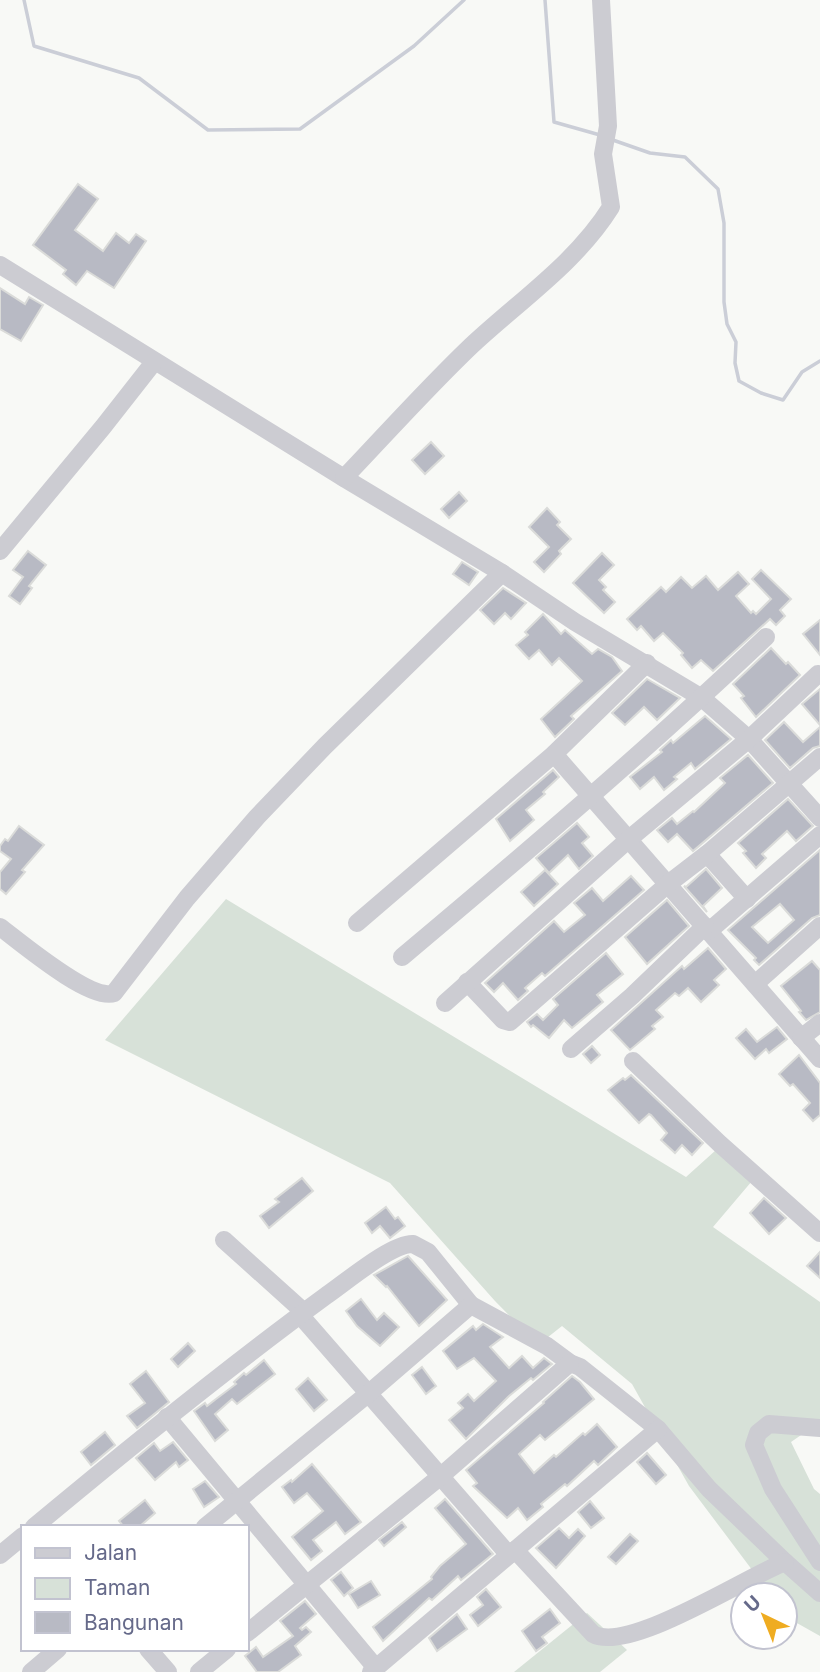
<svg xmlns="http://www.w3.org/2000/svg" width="820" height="1672" font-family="Inter,sans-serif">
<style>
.green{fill:#d7e1d8}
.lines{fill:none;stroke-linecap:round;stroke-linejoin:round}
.stream{stroke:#cbced7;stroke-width:3.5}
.building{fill:#b8bac4;stroke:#dadbd9;stroke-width:2;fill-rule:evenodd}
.minor{stroke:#ccccd2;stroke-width:18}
</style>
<rect width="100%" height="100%" fill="#f8f9f6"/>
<!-- green -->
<g class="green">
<path d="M226,899L686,1177L716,1150L752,1181L713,1227L820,1302V1422L791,1442L814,1489L820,1494V1636L788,1618L785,1614V1595H771L689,1486L632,1384L562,1326L538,1345L495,1301L390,1183L105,1040Z"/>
<path d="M587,1613L627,1650L600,1672H514Z"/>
</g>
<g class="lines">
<!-- stream -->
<g class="stream">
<path d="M24,0L34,46L139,78L208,130L300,129L414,46L464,0"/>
<path d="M545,0L554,122L600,135"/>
<path d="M610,139L650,153L685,157L718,189L724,223V302L727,324L736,342L735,363L739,381L761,393L783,400L802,372L820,361"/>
</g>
</g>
<!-- building -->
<g class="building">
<path d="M78,184L98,199L75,230L103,251L116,233L129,243L136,234L146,241L114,288L87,271L76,285L63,274L66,270L33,245Z"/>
<path d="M0,288L25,304L29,297L43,305L21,341L0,329Z"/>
<path d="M431,442L444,456L425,474L412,460Z"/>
<path d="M459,492L467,501L449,518L441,509Z"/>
<path d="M547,508L560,522L557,525L571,539L559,551L561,554L544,572L534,562L549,547L529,527Z"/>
<path d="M28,551L46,565L29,586L32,588L20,604L9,596L23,577L13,570Z"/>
<path d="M602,553L614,565L599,580L606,587L603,590L615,602L604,613L573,583Z"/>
<path d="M462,562L478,572L469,585L453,574Z"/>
<path d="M761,570L791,599L780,610L785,616L776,625L770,619L713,671L701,660L692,668L681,655L683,653L663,633L654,641L641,626L637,630L627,619L661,587L666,592L681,577L692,588L706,576L718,590L738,572L749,584L736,596L751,613L753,611L756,614L771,599L752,579Z"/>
<path d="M503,588L526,603L511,619L505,613L494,624L480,610Z"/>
<path d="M543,614L561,634L565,630L592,654L598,649L612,657L622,671L571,716L574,719L555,737L541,719L582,681L559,658L552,665L539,650L529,659L516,645L528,635L525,632Z"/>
<path d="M820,620V655L803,634Z"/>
<path d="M771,648L786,664L788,662L800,675L756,717L741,698L744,696L733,684Z"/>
<path d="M647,679L680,698L657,720L644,707L625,725L612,713Z"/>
<path d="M820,689V725L802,704Z"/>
<path d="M705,716L731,739L695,769L691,763L674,777L677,779L664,790L654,777L640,789L630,777L662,752L660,750L671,740L673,743Z"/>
<path d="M784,722L803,742L820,727V746L813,748L790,768L765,740Z"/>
<path d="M748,755L773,783L693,851L677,834L668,842L657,830L672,818L677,824L693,811L694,812L725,783L720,778Z"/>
<path d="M553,770L559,777L543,792L545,794L526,810L534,820L510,841L496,819Z"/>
<path d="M788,799L813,826L796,841L787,831L762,854L766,858L756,868L743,853L746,851L738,843Z"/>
<path d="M577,823L589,837L582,843L593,856L579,869L568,855L549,873L536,858Z"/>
<path d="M19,826L44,845L22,870L25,872L6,894L0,889V872L11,859L0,851V846L5,839L8,841Z"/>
<path d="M820,850V915L812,918L759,965L754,960L756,958L728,930ZM780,904L794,920L768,943L752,927Z"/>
<path d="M706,869L722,888L703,906L707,912L684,886L686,887Z"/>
<path d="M545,870L558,884L534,906L521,892Z"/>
<path d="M631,876L644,890L545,976L542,973L525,988L528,991L518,1000L503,983L494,992L485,983L554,921L564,932L585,915L574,903L592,888L603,901Z"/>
<path d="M667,900L689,926L647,964L625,937Z"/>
<path d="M708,948L726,969L714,980L719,985L701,1002L688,988L679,996L675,993L656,1010L663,1017L652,1026L655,1029L630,1050L611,1030L682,966L684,969Z"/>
<path d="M606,953L623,974L597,995L603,1002L572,1028L564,1020L549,1038L533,1025L531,1027L527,1022L537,1014L543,1020L558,1005L553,999Z"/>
<path d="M812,961L820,970V1012L806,1020L799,1012L801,1011L781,986Z"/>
<path d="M777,1027L787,1039L769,1053L766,1049L755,1059L736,1038L746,1029L757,1042Z"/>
<path d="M592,1046L600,1055L591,1063L583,1054Z"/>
<path d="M799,1055L820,1083V1115L813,1121L803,1110L810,1103L793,1084L790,1086L779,1074Z"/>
<path d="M631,1075L703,1143L692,1155L682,1145L675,1153L661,1140L667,1133L651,1115L649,1114L639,1123L608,1090L623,1078L625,1080Z"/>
<path d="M302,1178L313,1191L269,1228L260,1216L279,1202L275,1199Z"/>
<path d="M764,1198L786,1218L769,1234L750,1213Z"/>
<path d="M386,1207L395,1219L398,1217L405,1226L390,1238L380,1226L372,1233L365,1223Z"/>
<path d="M820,1252V1278L807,1266Z"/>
<path d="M408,1256L447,1300L419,1326L387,1286L386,1287L374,1275Z"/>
<path d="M361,1299L377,1320L384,1313L399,1327L380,1346L357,1326L346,1311Z"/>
<path d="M483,1324L503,1337L490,1347L509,1368L522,1356L533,1368L544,1358L552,1364L533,1380L531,1378L509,1396L466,1439L449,1420L463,1408L458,1403L468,1394L474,1401L496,1381L474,1358L457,1369L443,1351L473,1326L476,1330Z"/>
<path d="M188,1343L195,1351L178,1367L171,1359Z"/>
<path d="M264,1360L275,1374L237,1404L232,1399L215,1414L228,1430L215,1441L194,1411L205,1403L207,1406L216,1399L236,1384L234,1382L244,1373L246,1375Z"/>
<path d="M422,1367L436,1386L426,1394L412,1375Z"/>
<path d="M146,1371L169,1402L137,1428L127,1416L145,1403L130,1384Z"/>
<path d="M572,1376L580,1382L594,1399L545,1440L540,1435L519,1454L534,1473L554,1455L556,1457L583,1433L585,1435L597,1424L617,1447L598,1465L594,1461L567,1486L565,1484L541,1504L543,1507L527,1520L518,1508L507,1518L473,1486L477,1483L466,1470L544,1403L543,1402Z"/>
<path d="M308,1378L327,1400L314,1411L296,1389Z"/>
<path d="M105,1432L115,1445L91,1465L81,1452Z"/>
<path d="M173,1442L188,1460L179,1467L176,1462L155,1480L136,1458L154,1443L160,1451Z"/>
<path d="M647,1453L666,1475L656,1484L637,1462Z"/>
<path d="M312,1464L361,1522L345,1534L336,1522L313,1540L322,1551L311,1560L292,1537L323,1511L307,1493L294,1503L282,1487L291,1480L292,1482Z"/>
<path d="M205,1481L219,1497L204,1507L193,1489Z"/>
<path d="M445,1499L493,1554L461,1580L458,1576L432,1600L429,1598L383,1641L373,1627L432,1579L431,1577L440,1566L466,1544L435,1508Z"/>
<path d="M145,1500L155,1513L139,1527H124L119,1521Z"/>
<path d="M590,1501L604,1518L591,1528L578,1512Z"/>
<path d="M402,1522L406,1527L384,1546L379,1540Z"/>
<path d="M559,1528L569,1538L578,1529L585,1536L556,1568L536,1548Z"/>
<path d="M630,1534L638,1541L616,1564L608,1557Z"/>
<path d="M341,1572L353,1588L344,1596L331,1580Z"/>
<path d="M371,1581L380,1595L358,1608L349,1594Z"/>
<path d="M486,1589L501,1607L478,1626L470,1615L483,1605L477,1597Z"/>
<path d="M305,1601L316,1614L300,1628L302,1630L306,1627L311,1632L295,1646L301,1655L278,1672H257L245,1656L256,1647L263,1657L293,1636L280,1621Z"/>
<path d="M550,1609L560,1623L542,1637L547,1643L536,1651L522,1631Z"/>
<path d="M457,1614L467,1629L437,1651L429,1638Z"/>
</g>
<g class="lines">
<!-- minor -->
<g class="minor">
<path d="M0,265L344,478L502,573L575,622L702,698L749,739L820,818"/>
<path d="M344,478C386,434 427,388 471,346C519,301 576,263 611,207L603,154L608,126L601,0"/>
<path d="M0,551L103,427L154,362"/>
<path d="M554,754L820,1059"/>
<path d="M707,854L747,899"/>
<path d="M357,923L554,754L647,663"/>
<path d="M0,927C20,942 91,1002 114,993L187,898L257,817L325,746L502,573"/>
<path d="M709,931L820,835"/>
<path d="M402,957C526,853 649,748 766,637"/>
<path d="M467,982L503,1020L510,1022L668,884L707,854L820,757"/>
<path d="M755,984L820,926"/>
<path d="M445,1003L629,839L749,739L818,674"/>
<path d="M801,1038L820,1023"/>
<path d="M571,1049L632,996L705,926"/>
<path d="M633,1061L720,1144L820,1233"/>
<path d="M224,1240L304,1312"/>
<path d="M300,1315L509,1555"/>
<path d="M167,1417L376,1668"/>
<path d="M820,1428L769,1424L758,1433L754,1445L773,1489L820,1562"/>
<path d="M34,1527C130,1447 226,1369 327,1295C346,1282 392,1243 413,1244L428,1252L471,1305"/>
<path d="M205,1527L369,1393L471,1305L547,1346L570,1363L580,1367L658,1429L709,1489L785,1562L820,1593"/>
<path d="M515,1550L593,1634C628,1654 746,1577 785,1562"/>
<path d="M0,1555L23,1536"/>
<path d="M247,1633L441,1476L570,1363"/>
<path d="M148,1649L168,1672"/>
<path d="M31,1672L58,1649"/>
<path d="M199,1672L227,1649"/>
<path d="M371,1672L658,1429"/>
</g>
</g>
<!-- legend -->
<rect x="21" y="1525" width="228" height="126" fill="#ffffff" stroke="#c2c3d0" stroke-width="2"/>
<rect x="35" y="1548" width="35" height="10" fill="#ccccd2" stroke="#c2c3d0" stroke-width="2"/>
<text x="84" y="1560" font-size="21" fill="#666a8a">Jalan</text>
<rect x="35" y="1578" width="35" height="21" fill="#d7e1d8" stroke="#c2c3d0" stroke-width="2"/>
<text x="84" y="1595" font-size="21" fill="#666a8a">Taman</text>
<rect x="35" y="1612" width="35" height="21" fill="#b8bac4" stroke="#c2c3d0" stroke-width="2"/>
<text x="84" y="1630" font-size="21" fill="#666a8a">Bangunan</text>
<!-- north arrow -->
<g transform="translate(764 1616) rotate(317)"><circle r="33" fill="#ffffff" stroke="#c2c3d0" stroke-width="2"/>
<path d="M0-5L12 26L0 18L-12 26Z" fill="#efac21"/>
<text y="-10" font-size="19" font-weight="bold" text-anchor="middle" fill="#666a8a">U</text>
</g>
</svg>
